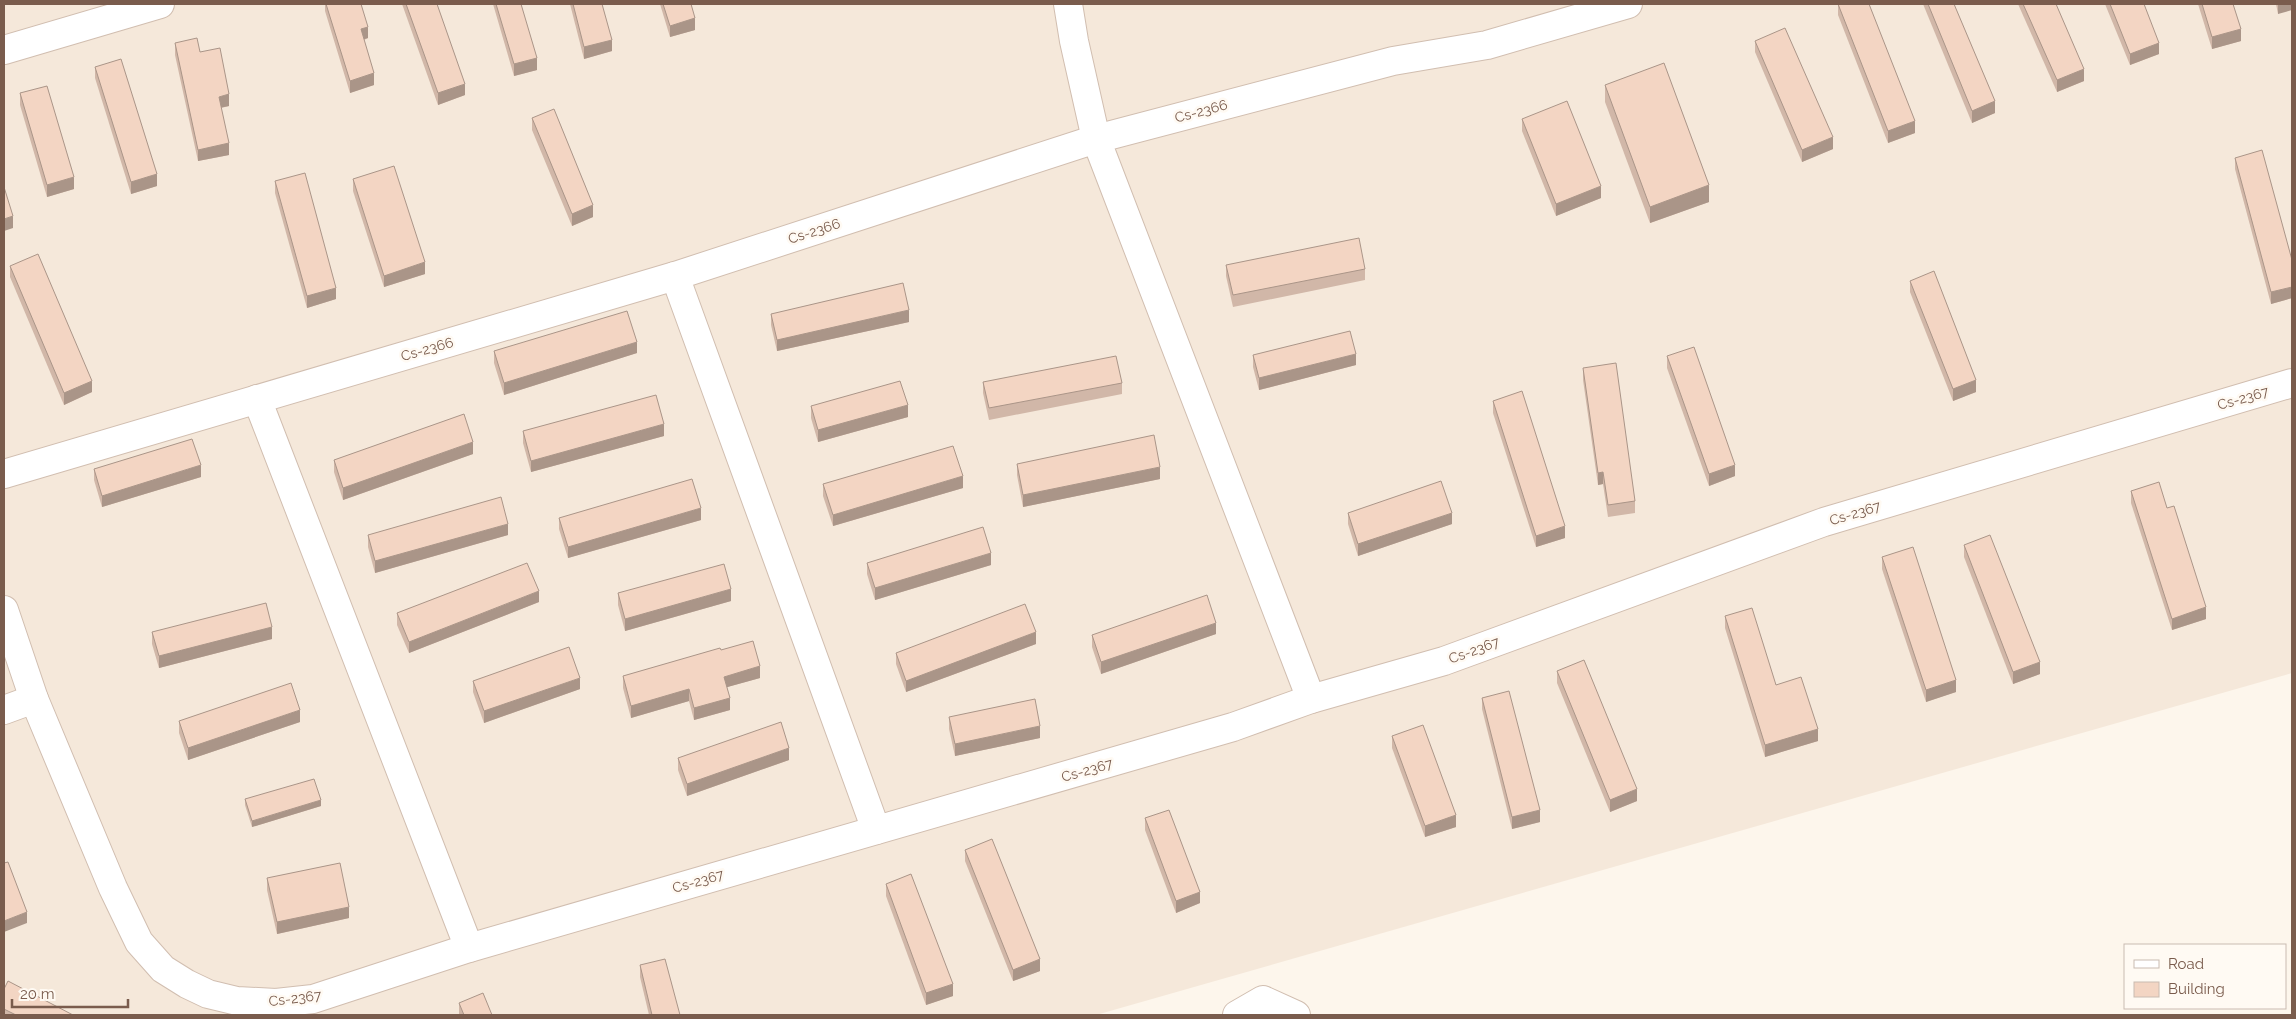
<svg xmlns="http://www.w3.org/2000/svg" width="2296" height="1019" font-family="Raleway,sans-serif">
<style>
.residential{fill:#f5e8da}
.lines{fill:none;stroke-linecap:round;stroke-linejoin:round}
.minor-casing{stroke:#d1beb0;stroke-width:30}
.minor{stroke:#fff;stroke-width:28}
.wall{fill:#d1b7a8}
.shaded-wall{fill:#aa9588}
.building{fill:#f3d5c3;stroke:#aa9588}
.labels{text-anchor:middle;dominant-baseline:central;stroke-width:5;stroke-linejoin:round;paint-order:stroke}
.street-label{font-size:14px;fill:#7a5c4d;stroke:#fffaf3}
</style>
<rect width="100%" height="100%" fill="#fdf6ec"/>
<!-- residential -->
<path class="residential" d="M4,4H2292V673L1096,1015H4Z"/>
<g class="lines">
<defs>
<g id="minor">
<path d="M1068,4L1074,41L1096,139L1311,699"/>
<path d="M4,50L160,4"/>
<path d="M675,276L876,830"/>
<path d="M257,399L469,948"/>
<path d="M4,474L675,276L1096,139L1393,61L1487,45L1628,4"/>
<path d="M4,610L34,699L113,888L139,942L163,969L187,984L208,994L237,1001L276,1003L313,999L469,948L1233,727L1311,699L1444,661L1824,522L2292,383"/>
<path d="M4,710L34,699"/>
<path d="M1237,1015L1263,1000L1296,1015"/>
</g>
</defs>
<!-- minor casing -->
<use href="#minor" class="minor-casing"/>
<!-- minor -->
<use href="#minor" class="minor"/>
</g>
<!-- wall -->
<g class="wall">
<path d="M325,4H361L368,38L364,40L374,85L350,93L325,11Z"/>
<path d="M402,4H437L465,95L438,105Z"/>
<path d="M493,4H521L537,70L514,76Z"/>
<path d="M570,4H602L612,51L584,59Z"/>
<path d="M660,4H691L695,30L670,37Z"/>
<path d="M1838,4L1915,133L1888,143L1838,15Z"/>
<path d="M1923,4H1954L1995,113L1972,123Z"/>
<path d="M2018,4H2056L2084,81L2057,92Z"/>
<path d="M2105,4H2144L2159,54L2130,65Z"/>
<path d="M2198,4H2233L2241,41L2212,49Z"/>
<path d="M2276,4H2292L2278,14Z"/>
<path d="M1755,41L1833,149L1802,162L1755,52Z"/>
<path d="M175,43L200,52L229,106L221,108L229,155L198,161L175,55Z"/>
<path d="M95,67L157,186L131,194L95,78Z"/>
<path d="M1605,85L1709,202L1650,223L1605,102Z"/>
<path d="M20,93L74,189L47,197L20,105Z"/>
<path d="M532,118L593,217L572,226L532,130Z"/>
<path d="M1522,119L1601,198L1556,216L1522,131Z"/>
<path d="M2235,158L2292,260V298L2271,304L2235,169Z"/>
<path d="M353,179L425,274L384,287L353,191Z"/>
<path d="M275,181L336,299L307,308L275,193Z"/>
<path d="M1226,265L1365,269V280L1233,307L1226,276Z"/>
<path d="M10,266L92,392L64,405L10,277Z"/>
<path d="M1910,281L1976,392L1953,401L1910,292Z"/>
<path d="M771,314L909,322L777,351L771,325Z"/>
<path d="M494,351L637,353L504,395L494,363Z"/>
<path d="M1253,355L1356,365L1259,390L1253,367Z"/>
<path d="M1667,356L1735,476L1709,486L1667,368Z"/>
<path d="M1583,368L1635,501V513L1608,517L1603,484L1598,485L1583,380Z"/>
<path d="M983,382L1122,383V394L989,420L983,393Z"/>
<path d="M1493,401L1565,538L1536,547L1493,413Z"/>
<path d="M811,406L908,417L818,442L811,418Z"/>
<path d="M523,431L664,436L531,472L523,443Z"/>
<path d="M473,454L343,500L334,472V460Z"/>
<path d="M1017,464L1160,479L1023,507L1017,475Z"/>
<path d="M94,469L201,477L102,507L94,480Z"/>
<path d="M823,484L963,488L833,526L823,496Z"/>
<path d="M2131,491L2167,508L2206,619L2172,630L2131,503Z"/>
<path d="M1348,513L1452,524L1358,556L1348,524Z"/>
<path d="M559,518L701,520L568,558L559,529Z"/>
<path d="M368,535H508L375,573L368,547Z"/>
<path d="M1964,545L2040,674L2013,684L1964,557Z"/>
<path d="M1882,557L1956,692L1926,702L1882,569Z"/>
<path d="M867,563L991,565L875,600L867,574Z"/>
<path d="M618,593L731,601L625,631L618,605Z"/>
<path d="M539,602L409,653L397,625V613Z"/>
<path d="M1725,616L1776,685L1818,741L1765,757L1725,628Z"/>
<path d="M152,632L272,639L159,668L152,644Z"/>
<path d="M1216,634L1101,674L1092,647V635Z"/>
<path d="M1036,644L906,692L896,664V653Z"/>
<path d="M721,650L760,678L727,687L730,710L694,720L689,701L631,718L623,688V676Z"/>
<path d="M1557,671L1637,801L1610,812L1557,683Z"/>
<path d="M473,681L580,689L484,723L473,692Z"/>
<path d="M1482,698L1540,822L1512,829L1482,709Z"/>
<path d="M949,717L1040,738L955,756L949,729Z"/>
<path d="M179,721L300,722L188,760L179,733Z"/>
<path d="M1392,736L1456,827L1425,837L1392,748Z"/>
<path d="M678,758L789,760L687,796L678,770Z"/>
<path d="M245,799L321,806L252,827L245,805Z"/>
<path d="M1145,818L1200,903L1176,913L1145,830Z"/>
<path d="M965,850L1040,971L1013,981L965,861Z"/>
<path d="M267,878L349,918L277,934L267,890Z"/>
<path d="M886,884L953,996L926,1005L886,896Z"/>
<path d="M640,965L680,1015H649L640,977Z"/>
<path d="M4,989L73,1015H4Z"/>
<path d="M459,1003L492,1015H459Z"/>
</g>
<!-- shaded-wall -->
<g class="shaded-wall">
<path d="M2278,4H2292V10L2278,14Z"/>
<path d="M695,18V30L670,37V26Z"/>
<path d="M368,27V38L361,40V29Z"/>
<path d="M2241,29V41L2212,49V37Z"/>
<path d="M612,40V51L584,59V47Z"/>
<path d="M2159,43V54L2130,65V54Z"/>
<path d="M537,58V70L514,76V64Z"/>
<path d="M2084,69V81L2057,92V80Z"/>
<path d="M374,73V85L350,93V81Z"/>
<path d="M465,84V95L438,105V93Z"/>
<path d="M229,94V106L219,108V97Z"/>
<path d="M1995,101V113L1972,123V111Z"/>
<path d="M1915,121V133L1888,143V131Z"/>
<path d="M1833,137V149L1802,162V150Z"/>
<path d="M229,143V155L198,161V150Z"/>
<path d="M157,174V186L131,194V182Z"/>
<path d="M74,177V189L47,197V185Z"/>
<path d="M1709,185V202L1650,223V207Z"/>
<path d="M1601,186V198L1556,216V204Z"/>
<path d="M593,205V217L572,226V214Z"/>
<path d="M13,216V228L4,231V219Z"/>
<path d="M425,262V274L384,287V276Z"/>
<path d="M2292,287V298L2271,304V292Z"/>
<path d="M336,288V299L307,308V296Z"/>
<path d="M909,310V322L777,351V340Z"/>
<path d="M637,342V353L504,395V383Z"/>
<path d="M1356,354V365L1259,390V378Z"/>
<path d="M1976,380V392L1953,401V389Z"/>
<path d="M92,381V392L64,405V393Z"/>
<path d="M908,405V417L818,442V430Z"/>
<path d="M664,424V436L531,472V461Z"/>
<path d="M473,442V454L343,500V488Z"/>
<path d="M201,465V477L102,507V496Z"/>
<path d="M1735,465V476L1709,486V474Z"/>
<path d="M1160,467V479L1023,507V495Z"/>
<path d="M1603,472V484L1598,485V473Z"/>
<path d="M963,476V488L833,526V515Z"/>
<path d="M701,508V520L568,558V547Z"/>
<path d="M1452,513V524L1358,556V544Z"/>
<path d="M508,524V535L375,573V561Z"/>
<path d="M1565,526V538L1536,547V536Z"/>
<path d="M991,553V565L875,600V588Z"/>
<path d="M731,589V601L625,631V619Z"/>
<path d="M539,591V602L409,653V642Z"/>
<path d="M2206,607V619L2172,630V619Z"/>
<path d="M1216,623V634L1101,674V662Z"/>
<path d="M272,627V639L159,668V656Z"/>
<path d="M1036,632V644L906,692V681Z"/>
<path d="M2040,662V674L2013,684V672Z"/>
<path d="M760,666V678L724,688V677Z"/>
<path d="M580,678V689L484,723V711Z"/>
<path d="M1956,680V692L1926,702V690Z"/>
<path d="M689,689V701L631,718V706Z"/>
<path d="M730,698V710L694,720V708Z"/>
<path d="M300,710V722L188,760V748Z"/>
<path d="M1040,726V738L955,756V744Z"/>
<path d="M1818,729V741L1765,757V745Z"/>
<path d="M789,748V760L687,796V784Z"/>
<path d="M1637,789V801L1610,812V800Z"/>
<path d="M321,800V806L252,827V821Z"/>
<path d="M1540,810V822L1512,829V817Z"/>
<path d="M1456,815V827L1425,837V826Z"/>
<path d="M1200,892V903L1176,913V901Z"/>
<path d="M349,907V918L277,934V922Z"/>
<path d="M27,912V923L4,932V921Z"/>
<path d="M1040,959V971L1013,981V970Z"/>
<path d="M953,984V996L926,1005V993Z"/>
</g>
<!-- building -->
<g class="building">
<path d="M326,4H361L368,27L361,29L374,73L350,81Z"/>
<path d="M406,4H437L465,84L438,93Z"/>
<path d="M496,4H521L537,58L514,64Z"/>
<path d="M573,4H602L612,40L584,47Z"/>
<path d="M663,4H691L695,18L670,26Z"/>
<path d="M1838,4H1869L1915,121L1888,131Z"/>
<path d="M1928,4H1954L1995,101L1972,111Z"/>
<path d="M2023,4H2056L2084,69L2057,80Z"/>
<path d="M2110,4H2144L2159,43L2130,54Z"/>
<path d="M2202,4H2233L2241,29L2212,37Z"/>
<path d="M1785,28L1833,137L1802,150L1755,41Z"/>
<path d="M197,38L200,52L220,48L229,94L219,97L229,143L198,150L175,43Z"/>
<path d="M121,59L157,174L131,182L95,67Z"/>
<path d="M1664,63L1709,185L1650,207L1605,85Z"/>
<path d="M47,86L74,177L47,185L20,93Z"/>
<path d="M1567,101L1601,186L1556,204L1522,119Z"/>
<path d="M554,109L593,205L572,214L532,118Z"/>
<path d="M2262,150L2292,260V287L2271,292L2235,158Z"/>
<path d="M394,166L425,262L384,276L353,179Z"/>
<path d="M305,173L336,288L307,296L275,181Z"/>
<path d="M4,187L13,216L4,219Z"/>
<path d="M1359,238L1365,269L1233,295L1226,265Z"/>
<path d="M38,254L92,381L64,393L10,266Z"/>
<path d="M1934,271L1976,380L1953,389L1910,281Z"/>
<path d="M903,283L909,310L777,340L771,314Z"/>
<path d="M627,311L637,342L504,383L494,351Z"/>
<path d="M1350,331L1356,354L1259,378L1253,355Z"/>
<path d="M1694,347L1735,465L1709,474L1667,356Z"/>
<path d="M1116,356L1122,383L989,408L983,382Z"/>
<path d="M1616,363L1635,501L1608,505L1603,472L1598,473L1583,368Z"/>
<path d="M900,381L908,405L818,430L811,406Z"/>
<path d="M1522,391L1565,526L1536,536L1493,401Z"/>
<path d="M656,395L664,424L531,461L523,431Z"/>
<path d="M464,414L473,442L343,488L334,460Z"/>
<path d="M1154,435L1160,467L1023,495L1017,464Z"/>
<path d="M192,439L201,465L102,496L94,469Z"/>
<path d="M953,446L963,476L833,515L823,484Z"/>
<path d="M692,479L701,508L568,547L559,518Z"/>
<path d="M1441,481L1452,513L1358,544L1348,513Z"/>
<path d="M2159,482L2167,508L2174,506L2206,607L2172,619L2131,491Z"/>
<path d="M501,497L508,524L375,561L368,535Z"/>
<path d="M983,527L991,553L875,588L867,563Z"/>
<path d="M1990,535L2040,662L2013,672L1964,545Z"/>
<path d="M1913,547L1956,680L1926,690L1882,557Z"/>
<path d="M527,563L539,591L409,642L397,613Z"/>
<path d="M724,564L731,589L625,619L618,593Z"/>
<path d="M1207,595L1216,623L1101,662L1092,635Z"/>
<path d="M266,603L272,627L159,656L152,632Z"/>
<path d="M1025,604L1036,632L906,681L896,653Z"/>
<path d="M1752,608L1776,685L1801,677L1818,729L1765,745L1725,616Z"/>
<path d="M753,641L760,666L724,677L730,698L694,708L689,689L631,706L623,676L720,648L721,650Z"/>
<path d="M569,647L580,678L484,711L473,681Z"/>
<path d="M1584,660L1637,789L1610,800L1557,671Z"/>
<path d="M291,683L300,710L188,748L179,721Z"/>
<path d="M1509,691L1540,810L1512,817L1482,698Z"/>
<path d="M1035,699L1040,726L955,744L949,717Z"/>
<path d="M781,722L789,748L687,784L678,758Z"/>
<path d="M1423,725L1456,815L1425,826L1392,736Z"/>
<path d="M314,779L321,800L252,821L245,799Z"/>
<path d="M1169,810L1200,892L1176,901L1145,818Z"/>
<path d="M992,839L1040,959L1013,970L965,850Z"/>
<path d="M8,862L27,912L4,921V863Z"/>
<path d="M340,863L349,907L277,922L267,878Z"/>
<path d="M911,874L953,984L926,993L886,884Z"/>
<path d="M665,959L680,1015H652L640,965Z"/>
<path d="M8,981L73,1015H16L4,1009V989Z"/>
<path d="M483,993L492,1015H464L459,1003Z"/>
</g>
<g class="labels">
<!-- street labels -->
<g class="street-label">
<text transform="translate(1201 111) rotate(-15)">Cs-2366</text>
<text transform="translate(814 231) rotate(-18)">Cs-2366</text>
<text transform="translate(427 349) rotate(-16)">Cs-2366</text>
<text transform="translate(2243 398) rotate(-16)">Cs-2367</text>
<text transform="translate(1855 513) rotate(-17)">Cs-2367</text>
<text transform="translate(1474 650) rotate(-20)">Cs-2367</text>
<text transform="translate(1087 770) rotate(-16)">Cs-2367</text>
<text transform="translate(698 881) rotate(-16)">Cs-2367</text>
<text transform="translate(295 998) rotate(-7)">Cs-2367</text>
</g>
</g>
<!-- border -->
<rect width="2296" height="1019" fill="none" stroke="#7a5c4d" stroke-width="10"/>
<!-- legend -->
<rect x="2124" y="944" width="162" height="65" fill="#fffaf3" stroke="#cabbb1"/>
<rect x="2134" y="960" width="25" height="8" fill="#ffffff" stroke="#cabbb1"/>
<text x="2168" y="969" font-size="15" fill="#7a5c4d">Road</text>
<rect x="2134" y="982" width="25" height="15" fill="#f3d5c3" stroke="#cabbb1"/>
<text x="2168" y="994" font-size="15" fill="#7a5c4d">Building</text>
<!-- scale -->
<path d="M12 999v8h116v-8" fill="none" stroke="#7a5c4d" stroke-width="2.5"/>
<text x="20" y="999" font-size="15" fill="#7a5c4d" stroke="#fffaf3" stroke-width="4" paint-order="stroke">20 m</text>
</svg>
